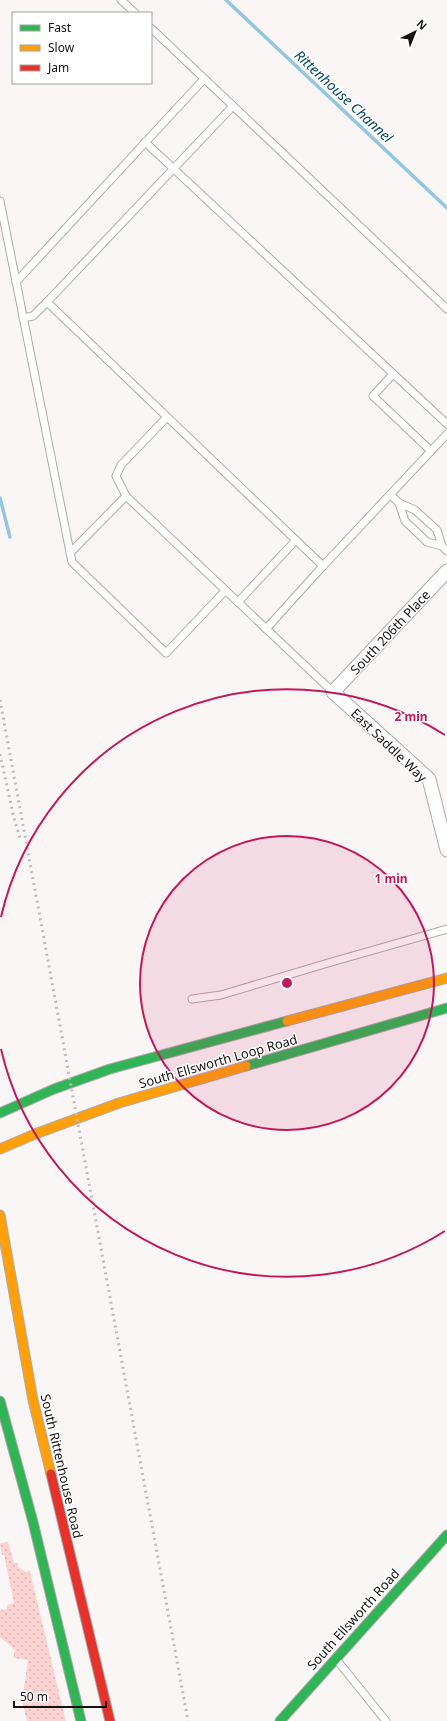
<svg xmlns="http://www.w3.org/2000/svg" width="447" height="1721" font-family="'Noto Sans',sans-serif">
<style>
.green{fill:url(#green-dots)}
.lines{fill:none;stroke-linecap:round;stroke-linejoin:round}
.stream{stroke:#94c6e0;stroke-width:3.5}
.lane-casing{stroke:#afabaa;stroke-width:9}
.street-casing{stroke:#afabaa;stroke-width:15}
.fast-casing{stroke:#afabaa;stroke-width:11}
.slow-casing{stroke:#afabaa;stroke-width:11}
.jam-casing{stroke:#afabaa;stroke-width:11}
.lane{stroke:#fefefe;stroke-width:7}
.street{stroke:#fefefe;stroke-width:13}
.fast{stroke:#30b455;stroke-width:9}
.slow{stroke:#ff9f0a;stroke-width:9}
.jam{stroke:#e5322d;stroke-width:9}
.rail{stroke:#bebdbd;stroke-width:3;stroke-dasharray:2 4;stroke-linecap:butt}
.ring{fill:none;stroke:#c2185b;stroke-width:2}
.labels{text-anchor:middle;dominant-baseline:central;stroke-width:3;stroke-linejoin:round;paint-order:stroke}
.street-label{font-size:13px;fill:#151111;stroke:#fff}
.water-label{font-size:14px;font-style:italic;fill:#094962;stroke:#fff}
.centre{fill:#c2185b;stroke:#fff;stroke-width:2}
.ring-label{font-size:12px;text-anchor:middle;font-weight:bold;fill:#c2185b;stroke:#fff;stroke-width:3;stroke-linejoin:round;paint-order:stroke}
</style>
<defs>
<pattern id="green-dots" width="8" height="8" patternUnits="userSpaceOnUse"><rect width="8" height="8" fill="#fcd3d2"/><path d="M2 2h.1M6 6h.1" fill="none" stroke="#d7b4b3" stroke-width="1.8" stroke-linecap="round"/></pattern>
</defs>
<rect width="100%" height="100%" fill="#fbf6f6"/>
<!-- green -->
<path class="green" d="M8,1542L14,1563H18V1567L26,1572L30,1570V1572L66,1721H27L22,1701L28,1660L13,1658L15,1650L0,1637V1610L7,1609V1605L14,1603L4,1555H2L0,1544L2,1543Z"/>
<g class="lines">
<!-- stream -->
<g class="stream">
<path d="M226,0L447,208"/>
<path d="M0,498L10,537"/>
</g>
<defs>
<g id="lane">
<path d="M121,0L135,13"/>
<path d="M151,28L447,309"/>
<path d="M233,106L47,302L323,566L447,434"/>
<path d="M145,142L447,424"/>
<path d="M0,201L72,562L166,653L225,591"/>
<path d="M16,282L204,79"/>
<path d="M23,318L33,316L47,302"/>
<path d="M393,374L373,396L431,451"/>
<path d="M167,417L121,465L116,476L126,496L333,692"/>
<path d="M391,495L399,503L415,510L437,530L442,546"/>
<path d="M399,503L405,521L427,542L442,546L447,551"/>
<path d="M70,553L126,496"/>
<path d="M238,602L296,540"/>
<path d="M266,629L323,566"/>
<path d="M192,999L221,995L328,963L447,929"/>
<path d="M336,1659L386,1721"/>
</g>
<path id="street" d="M447,571L333,692L429,779L447,850"/>
<g id="fast">
<path d="M246,1066L447,1008"/>
<path d="M0,1113L54,1089L110,1069L287,1021"/>
<path d="M0,1401L33,1522L81,1721"/>
<path d="M280,1721L447,1535"/>
</g>
<g id="slow">
<path d="M287,1021L447,978"/>
<path d="M0,1149L35,1134L119,1103L246,1066"/>
<path d="M0,1215L33,1400L51,1474"/>
</g>
<path id="jam" d="M51,1474L110,1721"/>
</defs>
<!-- lane casing -->
<use href="#lane" class="lane-casing"/>
<!-- street casing -->
<use href="#street" class="street-casing"/>
<!-- fast casing -->
<use href="#fast" class="fast-casing"/>
<!-- slow casing -->
<use href="#slow" class="slow-casing"/>
<!-- jam casing -->
<use href="#jam" class="jam-casing"/>
<!-- lane -->
<use href="#lane" class="lane"/>
<!-- street -->
<use href="#street" class="street"/>
<!-- fast -->
<use href="#fast" class="fast"/>
<!-- slow -->
<use href="#slow" class="slow"/>
<!-- jam -->
<use href="#jam" class="jam"/>
<!-- rail -->
<g class="rail">
<path d="M0,700L188,1721"/>
<path d="M0,754L13,814L20,838"/>
</g>
</g>
<!-- distance rings -->
<circle cx="287" cy="983" r="147" fill="#c2185b" fill-opacity=".12"/>
<g class="ring">
<circle cx="287" cy="983" r="147"/>
<path d="M445 1231A294 294 0 0 1 1 1049M1 917A294 294 0 0 1 445 735"/>
</g>
<g class="labels">
<!-- street labels -->
<g class="street-label">
<text transform="translate(390 632) rotate(-47)">South 206th Place</text>
<text transform="translate(389 745) rotate(44)">East Saddle Way</text>
<text transform="translate(218 1061) rotate(-16)">South Ellsworth Loop Road</text>
<text transform="translate(62 1466) rotate(77)">South Rittenhouse Road</text>
<text transform="translate(353 1619) rotate(-48)">South Ellsworth Road</text>
</g>
<!-- water labels -->
<g class="water-label">
<text transform="translate(344 96) rotate(43)">Rittenhouse Channel</text>
</g>
</g>
<circle cx="287" cy="983" r="6" class="centre"/>
<g class="ring-label">
<text x="411" y="721">2 min</text>
<text x="391" y="883">1 min</text>
</g>
<!-- legend -->
<rect x="12" y="12" width="140" height="72" fill="#ffffff" stroke="#a1a0a0"/>
<rect x="20" y="25" width="20" height="6" fill="#30b455" stroke="#a1a0a0"/>
<text x="48" y="32" font-size="12" fill="#151111">Fast</text>
<rect x="20" y="45" width="20" height="6" fill="#ff9f0a" stroke="#a1a0a0"/>
<text x="48" y="52" font-size="12" fill="#151111">Slow</text>
<rect x="20" y="65" width="20" height="6" fill="#e5322d" stroke="#a1a0a0"/>
<text x="48" y="72" font-size="12" fill="#151111">Jam</text>
<!-- north arrow -->
<g transform="translate(415 32) rotate(43)" stroke="#ffffff" stroke-width="3" paint-order="stroke">
<path d="M0-3L7 15L0 10L-7 15Z" fill="#151111"/>
<text y="-6" font-size="11" font-weight="bold" text-anchor="middle" fill="#151111">N</text>
</g>
<!-- scale -->
<path d="M14 1701v6h92v-6" fill="none" stroke="#151111" stroke-width="2"/>
<text x="20" y="1701" font-size="12" fill="#151111" stroke="#ffffff" stroke-width="3" paint-order="stroke">50 m</text>
</svg>
